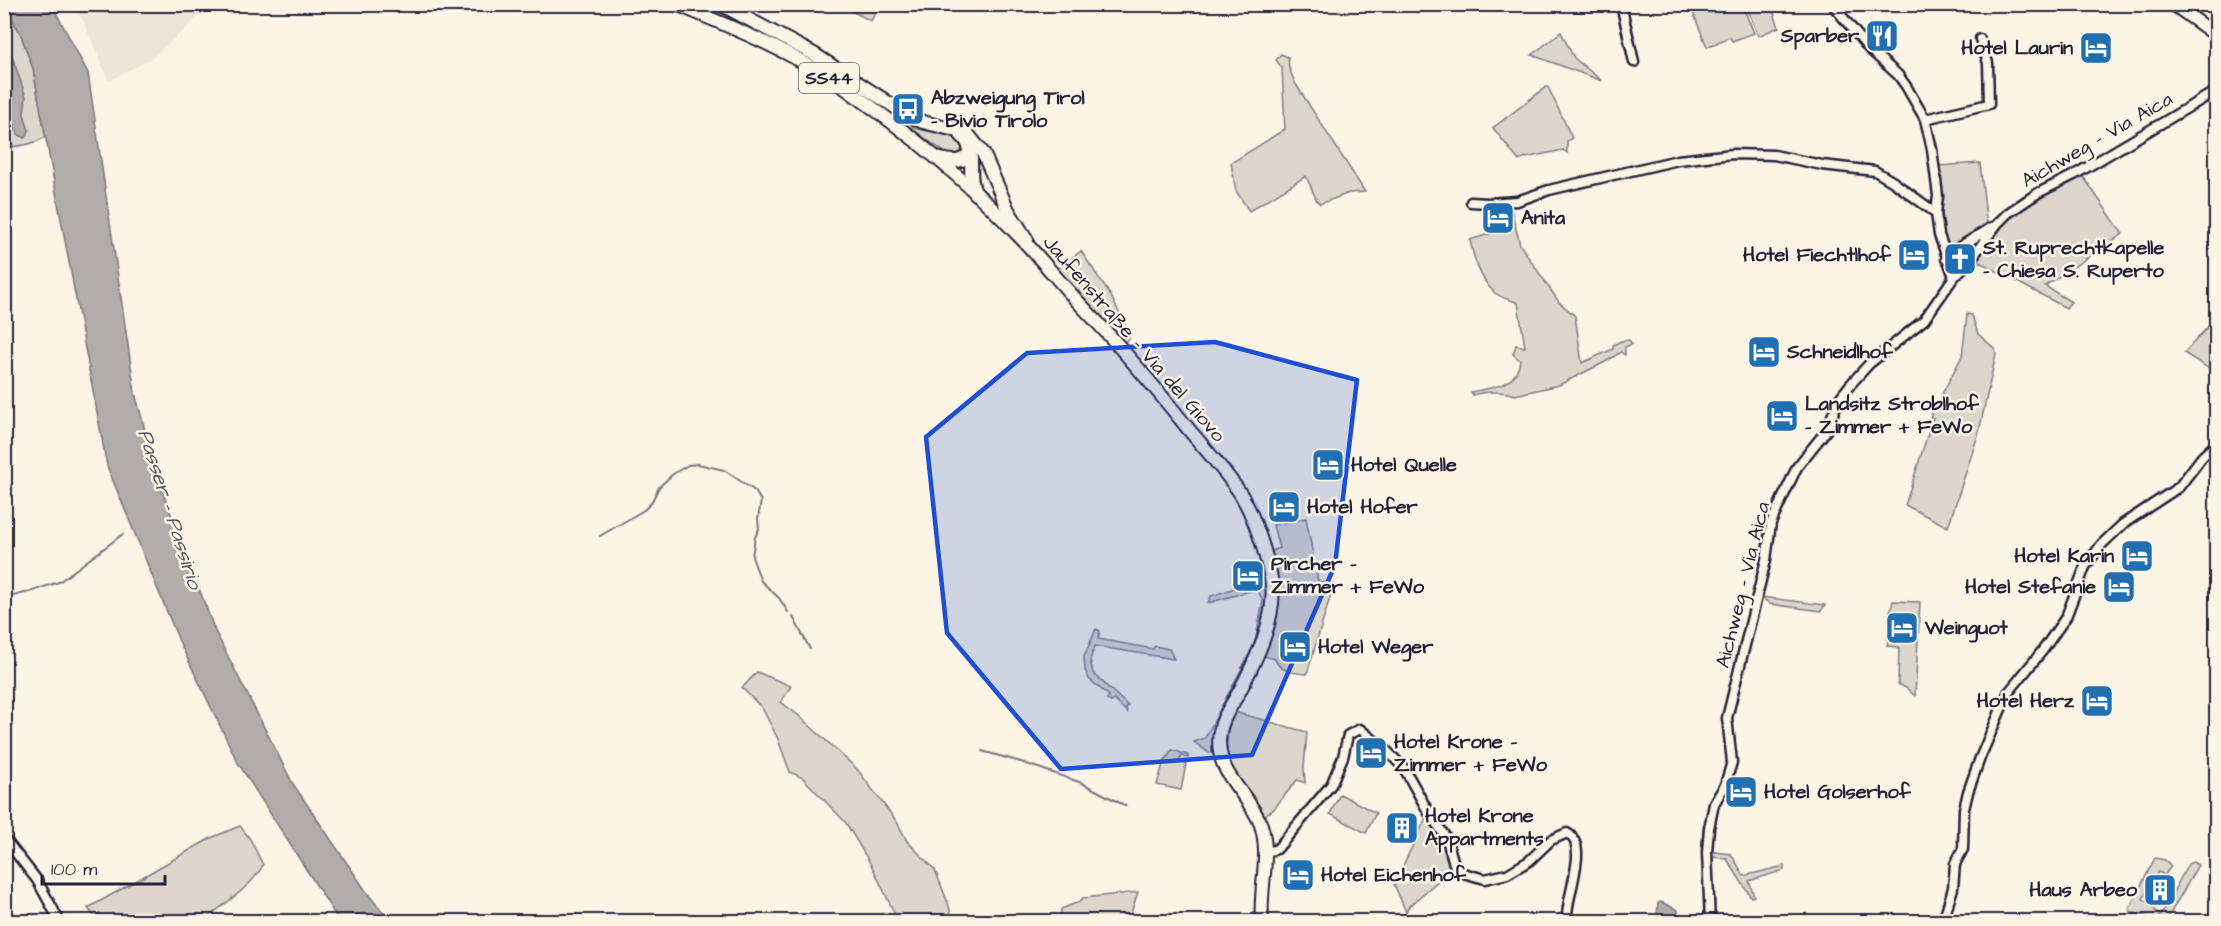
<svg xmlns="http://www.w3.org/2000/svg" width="2221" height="926" font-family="'Architects Daughter',sans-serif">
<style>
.built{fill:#ece5d8}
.green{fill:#dcd6cc;stroke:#7f7c84;stroke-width:1.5}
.water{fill:#b2adab;stroke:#78757e;stroke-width:1.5}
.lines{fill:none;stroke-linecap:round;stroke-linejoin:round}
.stream{stroke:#78757e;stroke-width:2}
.street-casing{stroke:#22223b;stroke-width:13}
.secondary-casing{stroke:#22223b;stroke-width:16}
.primary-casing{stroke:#22223b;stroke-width:16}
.street{stroke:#fcf5e5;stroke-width:8}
.secondary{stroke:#fcf5e5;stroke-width:12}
.primary{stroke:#fcf5e5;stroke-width:12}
.marked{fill:#1d4ed8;fill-opacity:0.2;stroke:#1d4ed8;stroke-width:4.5;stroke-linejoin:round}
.labels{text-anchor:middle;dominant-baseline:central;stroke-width:5;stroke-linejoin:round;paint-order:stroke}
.shield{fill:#fcf5e5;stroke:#63616e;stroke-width:1.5}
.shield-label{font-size:18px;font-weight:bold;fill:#22223b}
.poi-label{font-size:20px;font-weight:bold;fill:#22223b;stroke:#fcf5e5;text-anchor:start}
.street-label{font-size:20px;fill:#22223b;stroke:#fcf5e5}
.water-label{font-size:21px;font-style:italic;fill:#545362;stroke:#fcf5e5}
</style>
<rect width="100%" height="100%" fill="#fcf5e5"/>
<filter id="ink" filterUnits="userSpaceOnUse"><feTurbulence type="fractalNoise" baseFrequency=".0167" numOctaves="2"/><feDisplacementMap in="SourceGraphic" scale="12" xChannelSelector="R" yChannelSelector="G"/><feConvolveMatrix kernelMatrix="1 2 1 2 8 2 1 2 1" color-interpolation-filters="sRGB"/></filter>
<g filter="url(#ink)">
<!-- built -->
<path class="built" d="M74,5H212L152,58L109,81L83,21Z"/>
<!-- green -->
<g class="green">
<path d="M5,4L21,35L33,69L46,137C32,145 20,147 5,147Z"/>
<path d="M840,5H879L871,21Z"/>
<path d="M1690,5H1742L1754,33L1732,41L1730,37L1707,47Z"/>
<path d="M1746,5H1771L1779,27L1758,36Z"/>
<path d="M1561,32L1574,58L1602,81L1532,55Z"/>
<path d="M1281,54L1288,57L1289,68L1295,83L1365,192L1349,193L1320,204L1317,201L1306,176L1249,211L1236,191L1231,163L1285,129L1282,68L1276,60Z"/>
<path d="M1546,87H1548L1572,138L1567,141V153L1563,150L1526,158L1525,157L1519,161L1493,128Z"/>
<path d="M903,118L911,123L914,128L959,138L962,140L964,153L952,156L946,153L904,123Z"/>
<path d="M1980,163L1987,226L1946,248L1941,217L1938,166Z"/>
<path d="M2080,172L2123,234L2045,286L2071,302L2066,308L1972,258L2008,213Z"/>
<path d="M1505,208H1511L1520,245L1559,302L1575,316L1582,363L1613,349V345L1621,341L1629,340L1632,344L1625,347V355L1621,352L1607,361L1559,385L1515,395C1506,391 1483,391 1473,395L1471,392C1493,387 1517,387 1520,360L1513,354L1516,345L1525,347L1518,303C1511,300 1501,298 1495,293C1480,279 1474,259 1470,240L1505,229Z"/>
<path d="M1081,251L1111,296L1129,334V339L1125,342L1057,269Z"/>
<path d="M1967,314L1972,315L1978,334L1995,349L1996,354L1979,432L1948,527L1905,505L1933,418L1930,417L1962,356Z"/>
<path d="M2216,318V373L2184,353Z"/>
<path d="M1306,518L1318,581L1334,584L1307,674C1295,673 1279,672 1275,659L1264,656C1273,633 1280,607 1280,581H1278L1270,552L1279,548L1273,525Z"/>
<path d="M1264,578C1268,589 1266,603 1264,614C1262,627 1259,639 1254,650C1240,682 1210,715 1215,752L1209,753L1194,742L1205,738L1255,643L1263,601L1257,589L1208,603L1211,596Z"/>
<path d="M1761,597L1825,605L1821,611L1770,604Z"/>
<path d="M1893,601L1920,602L1915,696L1906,688L1898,684L1899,647L1887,646L1892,613L1890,612Z"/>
<path d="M1096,629L1100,631L1098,639L1153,649L1155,646L1169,649L1174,659L1095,646L1090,660L1093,673L1128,706L1126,708L1127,712L1114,700L1111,702L1107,699L1109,696L1089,679L1085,670L1084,657Z"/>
<path d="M757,672L791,686L781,702L798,715L857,769L897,822L907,841L935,870L948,903L953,921H898L873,868L846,823L803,778L790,772L777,737L762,708L742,688Z"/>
<path d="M1234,712L1307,732L1304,768L1305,783L1297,780L1273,810L1263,816C1238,780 1214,758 1234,712Z"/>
<path d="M1172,750L1188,755V758L1182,756L1179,761L1186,764L1181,790L1157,785L1163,764Z"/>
<path d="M1340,794L1376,813L1366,833L1330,814Z"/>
<path d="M1427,816L1443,838L1452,869L1409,906L1406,912L1394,884Z"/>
<path d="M240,826L250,839L263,865C253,886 221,906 203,921H98L88,908L211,838Z"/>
<path d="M1707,851L1731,854L1744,876L1784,866V870L1749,881L1754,896L1751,897L1727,859L1708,856Z"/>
<path d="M2155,858L2165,860L2171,866L2165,875L2158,872L2143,899L2150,903L2160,917L2188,864L2193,862L2198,865L2166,921C2150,922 2144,913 2132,913L2129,909Z"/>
<path d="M1138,892L1130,916L1131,921H1060L1061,909L1079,902L1083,898Z"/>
</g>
<!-- water -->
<g class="water">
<path d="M5,5H52L88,73L135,393L159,482L215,631L293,784L368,894L390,921H340L336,916L238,763L179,641L107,466L33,69L21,35Z"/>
<path d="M4,33L26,97L24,114L29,131L25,138L19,135L9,114L5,112Z"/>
<path d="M1661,902L1678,910V914L1670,917L1665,916L1662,921H1654L1657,917L1658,903Z"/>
</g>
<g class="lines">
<!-- stream -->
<g class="stream">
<path d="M600,536L644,510L651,503L659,487L673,474L688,465L698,464L724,470L755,491L761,501L758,519L759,529L755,537L752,557L761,581L779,598L788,612"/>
<path d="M4,598L29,592L59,582L123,534"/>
<path d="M793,617L810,649"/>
<path d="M982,751L1021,762L1082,783L1126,806"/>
</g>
<defs>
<g id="street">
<path d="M1621,4L1634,62"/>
<path d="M1832,4L1868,48L1898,75L1906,86L1925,119L1932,149L1938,196L1936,213L1939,235L1954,277"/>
<path d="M1925,119L1989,104L1988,63L1980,39"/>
<path d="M1471,202L1488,203L1517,201L1549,190L1678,160L1733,154L1774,155L1822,165L1875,171L1892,181L1936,213"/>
<path d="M1946,259L1961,246L1992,227"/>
<path d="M4,838L37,880L60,922"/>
<path d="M1266,852L1277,849L1331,785L1343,757L1348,735L1360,729L1385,749L1404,768L1429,813L1447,839L1454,864L1463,873L1485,879L1507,874L1529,861L1551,840L1567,833C1591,845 1564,899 1567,922"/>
<path d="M1710,922L1707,852L1709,828L1714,804L1725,785L1732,762L1727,718L1766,560L1771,523L1797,467L1826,431L1839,399L1850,385L1869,364L1924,320L1954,277L1968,263L1997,224L2008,213L2038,193L2074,175L2216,91"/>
<path d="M1943,922L1953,888L1955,864L1963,849L1964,809L1968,792L1980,758L2008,693L2043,650L2066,617L2085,567L2101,545L2123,524L2179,487L2202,457L2216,444"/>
</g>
<g id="secondary">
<path d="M720,4L814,54L904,113L923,122L967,133L983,153L1008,210L1027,240"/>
<path d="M2173,4L2216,35"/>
<path d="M961,135C979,150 965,175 976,194"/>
<path d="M937,158C951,162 968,165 970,147"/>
</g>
<path id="primary" d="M676,4C734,28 793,52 845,88C908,132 969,182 1021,238C1042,260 1061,284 1082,306C1121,347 1155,387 1190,431C1207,451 1225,471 1240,493C1254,515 1266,553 1271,578C1279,615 1255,662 1238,694C1231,706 1222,718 1220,732C1213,774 1249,792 1261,825C1271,856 1259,889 1262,922"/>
</defs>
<!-- street casing -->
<use href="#street" class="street-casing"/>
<!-- secondary casing -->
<use href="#secondary" class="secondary-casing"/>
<!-- primary casing -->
<use href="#primary" class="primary-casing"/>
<!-- street -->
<use href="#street" class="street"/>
<!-- secondary -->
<use href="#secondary" class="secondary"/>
<!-- primary -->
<use href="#primary" class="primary"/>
</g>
</g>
<!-- marked area -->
<path class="marked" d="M1215,342L1357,380L1335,565L1252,755L1061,769L947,633L926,437L1027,353Z"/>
<!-- icons -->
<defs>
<symbol id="restaurant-square" viewBox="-11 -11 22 22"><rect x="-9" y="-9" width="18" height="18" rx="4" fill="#1f6fb2" stroke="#fcf5e5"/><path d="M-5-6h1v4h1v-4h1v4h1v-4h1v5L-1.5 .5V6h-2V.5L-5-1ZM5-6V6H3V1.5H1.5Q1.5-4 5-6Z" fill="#fff"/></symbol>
<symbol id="hotel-square" viewBox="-11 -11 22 22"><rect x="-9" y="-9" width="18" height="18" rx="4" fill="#1f6fb2" stroke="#fcf5e5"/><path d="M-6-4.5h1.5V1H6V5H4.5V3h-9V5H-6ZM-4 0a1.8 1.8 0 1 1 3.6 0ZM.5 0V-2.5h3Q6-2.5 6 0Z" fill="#fff"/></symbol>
<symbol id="bus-square" viewBox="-11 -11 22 22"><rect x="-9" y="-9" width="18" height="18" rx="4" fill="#1f6fb2" stroke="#fcf5e5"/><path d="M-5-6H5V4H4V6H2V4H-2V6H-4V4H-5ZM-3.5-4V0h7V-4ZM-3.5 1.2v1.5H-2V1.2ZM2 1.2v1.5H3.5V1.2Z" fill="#fff"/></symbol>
<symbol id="church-square" viewBox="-11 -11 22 22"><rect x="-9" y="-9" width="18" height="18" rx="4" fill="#1f6fb2" stroke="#fcf5e5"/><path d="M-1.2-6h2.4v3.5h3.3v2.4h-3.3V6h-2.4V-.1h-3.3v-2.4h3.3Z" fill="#fff"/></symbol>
<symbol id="building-square" viewBox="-11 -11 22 22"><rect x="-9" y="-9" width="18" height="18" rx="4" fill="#1f6fb2" stroke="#fcf5e5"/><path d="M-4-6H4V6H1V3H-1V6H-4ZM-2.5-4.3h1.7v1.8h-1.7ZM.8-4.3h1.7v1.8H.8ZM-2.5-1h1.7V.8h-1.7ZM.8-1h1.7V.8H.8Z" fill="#fff"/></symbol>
</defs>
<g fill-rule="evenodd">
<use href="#restaurant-square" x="1863" y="17" width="38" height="38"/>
<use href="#hotel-square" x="2077" y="29" width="38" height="38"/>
<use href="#bus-square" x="889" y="90" width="38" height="38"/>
<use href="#hotel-square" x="1479" y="199" width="38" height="38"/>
<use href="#hotel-square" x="1895" y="236" width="38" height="38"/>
<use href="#church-square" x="1941" y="240" width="38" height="38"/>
<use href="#hotel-square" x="1745" y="333" width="38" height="38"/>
<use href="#hotel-square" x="1763" y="397" width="38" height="38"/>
<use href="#hotel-square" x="1309" y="446" width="38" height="38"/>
<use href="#hotel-square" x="1265" y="488" width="38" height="38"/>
<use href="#hotel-square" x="2118" y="537" width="38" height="38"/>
<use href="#hotel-square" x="1229" y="557" width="38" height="38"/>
<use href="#hotel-square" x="2100" y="568" width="38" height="38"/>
<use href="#hotel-square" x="1883" y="609" width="38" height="38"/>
<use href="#hotel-square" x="1276" y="628" width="38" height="38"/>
<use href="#hotel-square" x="2078" y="682" width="38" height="38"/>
<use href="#hotel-square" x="1352" y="734" width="38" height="38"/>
<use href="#hotel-square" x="1722" y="773" width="38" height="38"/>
<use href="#building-square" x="1383" y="809" width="38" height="38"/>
<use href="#hotel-square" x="1279" y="856" width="38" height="38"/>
<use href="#building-square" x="2141" y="871" width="38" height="38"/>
</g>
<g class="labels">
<!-- shield labels -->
<rect class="shield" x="799" y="63" width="60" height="30" rx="4.5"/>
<g class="shield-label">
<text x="829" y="78">SS44</text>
</g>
<!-- poi labels -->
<g class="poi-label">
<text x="1859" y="36" text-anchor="end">Sparber</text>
<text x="2073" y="48" text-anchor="end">Hotel Laurin</text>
<text x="931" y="98">Abzweigung Tirol<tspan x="931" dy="23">- Bivio Tirolo</tspan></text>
<text x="1521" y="218">Anita</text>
<text x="1983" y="248">St. Ruprechtkapelle<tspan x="1983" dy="23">- Chiesa S. Ruperto</tspan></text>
<text x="1891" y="255" text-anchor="end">Hotel Fiechtlhof</text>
<text x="1787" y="352">Schneidlhof</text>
<text x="1805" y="404">Landsitz Stroblhof<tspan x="1805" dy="23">- Zimmer + FeWo</tspan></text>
<text x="1351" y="465">Hotel Quelle</text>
<text x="1307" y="507">Hotel Hofer</text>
<text x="2114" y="556" text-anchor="end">Hotel Karin</text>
<text x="1271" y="564">Pircher -<tspan x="1271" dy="23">Zimmer + FeWo</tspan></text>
<text x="2096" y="587" text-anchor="end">Hotel Stefanie</text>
<text x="1925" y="628">Weinguot</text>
<text x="1318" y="647">Hotel Weger</text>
<text x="2074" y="701" text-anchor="end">Hotel Herz</text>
<text x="1394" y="742">Hotel Krone -<tspan x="1394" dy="23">Zimmer + FeWo</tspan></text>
<text x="1764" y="792">Hotel Golserhof</text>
<text x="1425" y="816">Hotel Krone<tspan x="1425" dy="23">Appartments</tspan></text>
<text x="1321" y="875">Hotel Eichenhof</text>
<text x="2137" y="890" text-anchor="end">Haus Arbeo</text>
</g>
<!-- street labels -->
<g class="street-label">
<text transform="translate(2097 140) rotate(-30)">Aichweg - Via Aica</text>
<text transform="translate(1134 339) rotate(49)">Jaufenstraße - Via del Giovo</text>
<text transform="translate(1743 585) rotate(-76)">Aichweg - Via Aica</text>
</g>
<!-- water labels -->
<g class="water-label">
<text transform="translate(170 509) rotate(72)">Passer - Passirio</text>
</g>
</g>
<!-- margin -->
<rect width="2221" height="926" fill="none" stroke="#fcf5e5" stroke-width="24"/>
<rect x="12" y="12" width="2197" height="902" fill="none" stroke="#22223b" stroke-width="2" filter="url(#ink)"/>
<!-- scale -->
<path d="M42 875v9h123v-9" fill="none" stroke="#22223b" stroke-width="3"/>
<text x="51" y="875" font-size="18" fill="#22223b" stroke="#fcf5e5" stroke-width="4.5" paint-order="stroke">100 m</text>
</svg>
